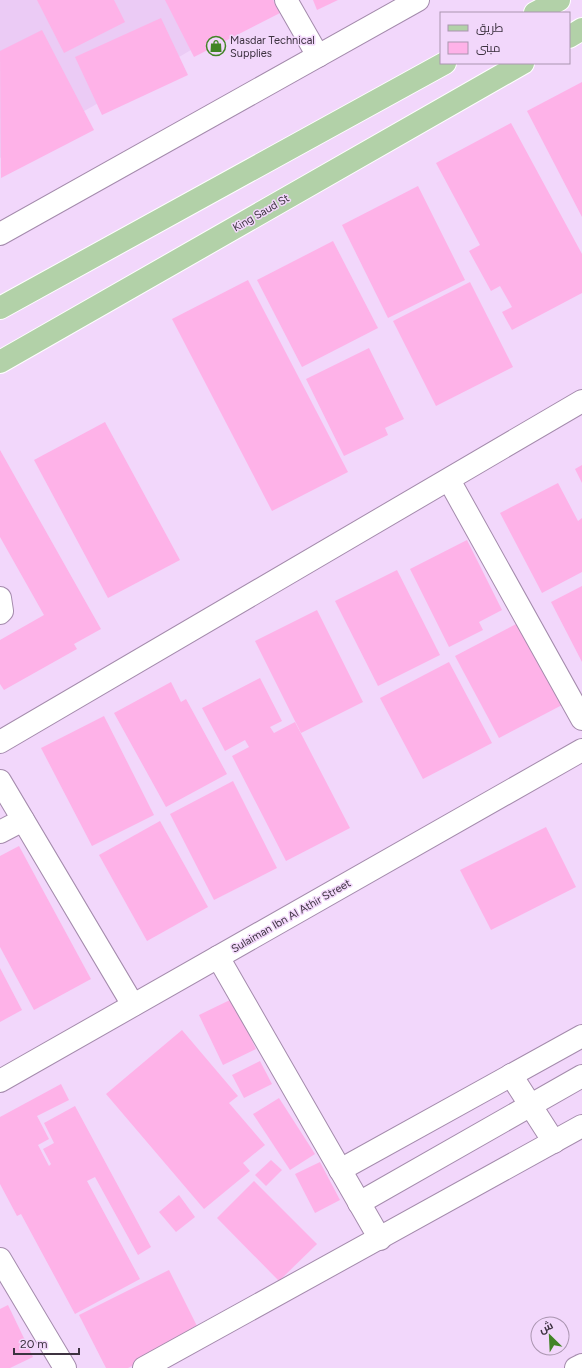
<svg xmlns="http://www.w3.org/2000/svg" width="582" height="1368" font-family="Figtree,Cairo,sans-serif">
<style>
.built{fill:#ebcbf5}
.building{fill:#feb2e8}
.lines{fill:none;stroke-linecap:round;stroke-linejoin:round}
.minor-casing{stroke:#a48bac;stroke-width:24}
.major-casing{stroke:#fff;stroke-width:24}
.minor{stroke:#fff;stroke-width:22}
.major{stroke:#b2d1a8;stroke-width:22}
.labels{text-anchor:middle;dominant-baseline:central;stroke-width:3;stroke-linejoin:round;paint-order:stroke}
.poi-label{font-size:11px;fill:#3d3240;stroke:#f2d7fb;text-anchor:start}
.street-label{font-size:11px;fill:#3d3240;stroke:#f2d7fb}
</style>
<rect width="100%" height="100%" fill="#f2d7fb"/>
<!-- built -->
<path class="built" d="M0,0H276L145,77L0,158Z"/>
<!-- building -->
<g class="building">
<path d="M37,0H114L125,22L64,53Z"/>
<path d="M165,0H273L280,13L194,57Z"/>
<path d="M313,0H338L317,10Z"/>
<path d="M161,18L188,75L102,115L75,57Z"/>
<path d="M42,30L94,130L1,178L0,51Z"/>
<path d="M582,82V217L527,111Z"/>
<path d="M511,123L582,254V293L512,330L502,312L512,307L500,286L491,291L469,251L480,245L436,163Z"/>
<path d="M418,186L465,280L388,318L342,225Z"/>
<path d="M333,241L378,328L302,367L257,280Z"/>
<path d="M248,280L348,472L272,511L172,319Z"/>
<path d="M470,282L513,367L436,406L393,321Z"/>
<path d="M369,348L404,419L385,428L388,435L344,456L306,379Z"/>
<path d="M105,422L180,560L108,598L34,460Z"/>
<path d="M0,450L101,629L74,644L77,649L4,690L0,684V640L44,615L0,537Z"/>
<path d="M582,465V483L575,469Z"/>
<path d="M558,483L578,521L582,518V572L542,593L500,513Z"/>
<path d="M467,540L502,610L479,622L483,630L449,647L410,569Z"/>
<path d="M397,570L440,655L378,686L335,601Z"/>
<path d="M582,586V662L551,602Z"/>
<path d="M317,610L363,702L301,733L255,641Z"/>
<path d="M520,622L564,704L499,738L455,656Z"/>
<path d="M449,662L492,743L423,779L380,698Z"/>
<path d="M260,678L282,721L270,727L274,733L295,722L350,828L286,861L232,756L249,747L245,740L225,751L202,708Z"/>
<path d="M171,682L181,702L186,699L227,774L166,807L114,713Z"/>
<path d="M104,716L154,815L92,846L41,748Z"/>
<path d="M233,781L277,868L214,900L170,814Z"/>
<path d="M160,821L208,907L147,941L99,855Z"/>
<path d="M546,827L576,887L491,930L460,870Z"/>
<path d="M19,846L91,979L34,1010L0,947V856Z"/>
<path d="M0,968L22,1010L0,1022Z"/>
<path d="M232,999L256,1049L223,1065L199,1015Z"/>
<path d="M182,1030L238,1096L229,1103L265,1145L243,1163L250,1171L204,1209L106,1094Z"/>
<path d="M260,1061L272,1084L244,1098L232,1075Z"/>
<path d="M61,1084L69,1100L37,1116L49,1139L38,1145L49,1166L51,1164L43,1149L54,1143L44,1123L75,1106L151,1247L138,1255L95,1177L87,1181L140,1279L75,1314L21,1214L17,1216L0,1184V1117Z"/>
<path d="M279,1098L315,1154L290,1170L253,1114Z"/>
<path d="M271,1160L282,1170L266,1186L255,1175Z"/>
<path d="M320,1162L340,1200L315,1213L295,1174Z"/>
<path d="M254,1181L317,1244L279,1281L217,1218Z"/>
<path d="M179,1195L195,1217L176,1232L159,1212Z"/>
<path d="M169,1270L200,1332L128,1368H106L79,1315Z"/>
<path d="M8,1305L33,1357L10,1368H0V1309Z"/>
</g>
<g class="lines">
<defs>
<g id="minor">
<path d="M286,0L318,56"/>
<path d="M0,234L418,0"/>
<path d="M449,480L582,719"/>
<path d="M0,598L2,611L0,613"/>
<path d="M0,742L582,401"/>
<path d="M0,781L133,1005"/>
<path d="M0,832L23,820"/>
<path d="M218,957L380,1239"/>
<path d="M511,1075L554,1142"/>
<path d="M0,1081L582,750"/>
<path d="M340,1170L582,1036"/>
<path d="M359,1203L582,1076"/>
<path d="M0,1259L65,1368"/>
<path d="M144,1368L582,1126"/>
<path d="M576,1368L582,1365"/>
</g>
<g id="major">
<path d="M535,13L559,0"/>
<path d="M569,37L582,29"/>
<path d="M0,308L445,63"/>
<path d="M0,362L523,63"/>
</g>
</defs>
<!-- minor casing -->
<use href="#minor" class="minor-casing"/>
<!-- major casing -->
<use href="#major" class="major-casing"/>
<!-- minor -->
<use href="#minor" class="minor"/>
<!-- major -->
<use href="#major" class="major"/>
</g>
<!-- icons -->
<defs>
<symbol id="shop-ring" viewBox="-11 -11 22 22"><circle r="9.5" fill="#f2d7fb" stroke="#428426" stroke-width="1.5"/><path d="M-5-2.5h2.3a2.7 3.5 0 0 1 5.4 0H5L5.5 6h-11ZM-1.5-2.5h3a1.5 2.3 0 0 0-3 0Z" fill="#428426"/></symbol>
</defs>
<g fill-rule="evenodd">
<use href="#shop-ring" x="205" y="35" width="22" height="22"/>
</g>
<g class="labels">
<!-- poi labels -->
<g class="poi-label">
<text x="230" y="40">Masdar Technical<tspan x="230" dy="13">Supplies</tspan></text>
</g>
<!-- street labels -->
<g class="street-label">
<text transform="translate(261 213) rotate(-30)">King Saud St</text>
<text transform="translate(291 916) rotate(-30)">Sulaiman Ibn Al Athir Street</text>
</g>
</g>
<!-- legend -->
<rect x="440" y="12" width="130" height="52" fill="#f2d7fb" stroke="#aa95b0"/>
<rect x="448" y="25" width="20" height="6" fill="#b2d1a8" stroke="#aa95b0"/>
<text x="476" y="32" font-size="12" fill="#3d3240">طريق</text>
<rect x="448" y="42" width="20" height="12" fill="#feb2e8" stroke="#aa95b0"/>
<text x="476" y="52" font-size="12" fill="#3d3240">مبنى</text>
<!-- north arrow -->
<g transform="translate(550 1336) rotate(336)"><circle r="19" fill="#f2d7fb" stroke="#aa95b0"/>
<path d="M0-3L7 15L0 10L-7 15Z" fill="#428426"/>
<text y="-6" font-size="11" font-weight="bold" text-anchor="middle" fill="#3d3240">ش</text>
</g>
<!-- scale -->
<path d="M14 1348v6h65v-6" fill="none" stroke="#3d3240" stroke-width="2"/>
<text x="20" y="1348" font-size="12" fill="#3d3240" stroke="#f2d7fb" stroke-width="3" paint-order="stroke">20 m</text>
</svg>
